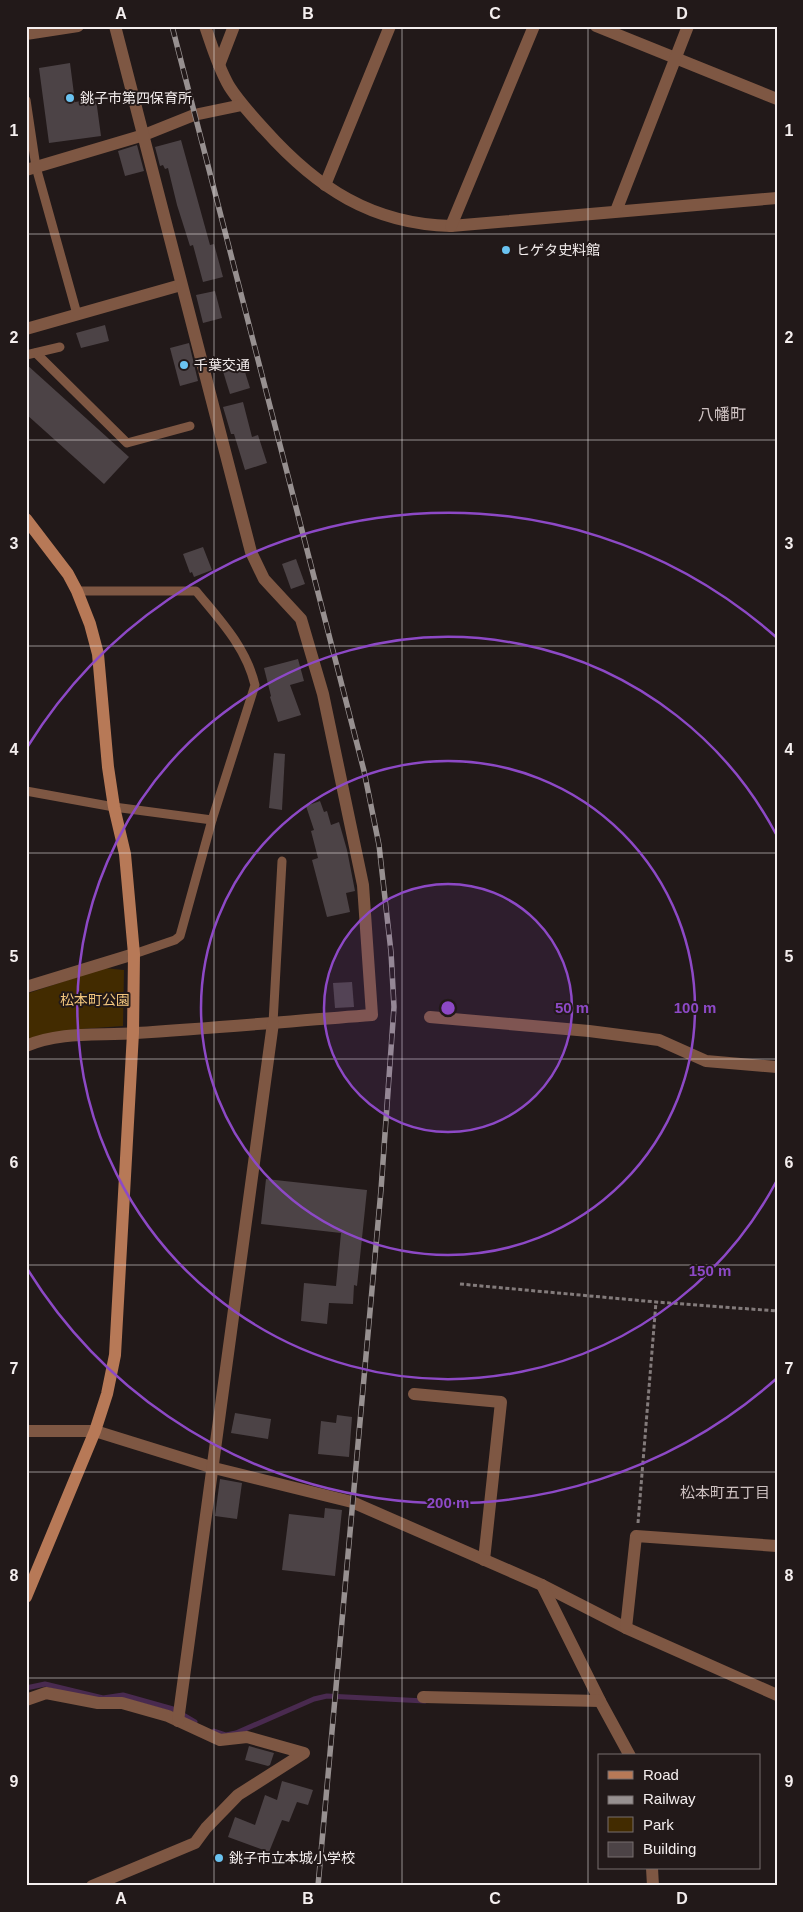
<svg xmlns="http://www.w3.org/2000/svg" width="803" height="1912" font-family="Helvetica,'Noto Sans JP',sans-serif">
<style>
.green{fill:#422b00}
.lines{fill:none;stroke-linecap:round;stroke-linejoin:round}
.stream{stroke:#492a4f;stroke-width:5}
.building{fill:#4c4346}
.path{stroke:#837b7b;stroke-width:3;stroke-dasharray:4 2.5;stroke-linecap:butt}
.lane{stroke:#7e5743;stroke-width:9}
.street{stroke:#7e5743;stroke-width:12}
.secondary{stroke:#b77957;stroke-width:12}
.rail-casing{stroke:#979090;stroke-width:5.5}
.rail{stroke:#221919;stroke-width:4;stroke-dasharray:11;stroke-linecap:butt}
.grid{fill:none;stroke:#f4eeee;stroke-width:1;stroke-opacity:0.55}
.ring{fill:none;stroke:#8d49c6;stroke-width:2.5}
.poi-dot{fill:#6ac3f1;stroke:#221919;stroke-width:2}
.labels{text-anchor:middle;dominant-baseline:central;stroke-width:4;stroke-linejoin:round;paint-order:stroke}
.poi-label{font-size:14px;fill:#f4eeee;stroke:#221919;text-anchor:start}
.park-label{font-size:14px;fill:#f3c67d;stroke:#221919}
.neighbourhood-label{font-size:15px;fill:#cdc1c1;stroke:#221919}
.quarter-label{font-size:16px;fill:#cdc1c1;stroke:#221919}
.centre{fill:#8d49c6;stroke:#221919;stroke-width:2.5}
.ring-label{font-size:15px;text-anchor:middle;font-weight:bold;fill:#8d49c6;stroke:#221919;stroke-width:4;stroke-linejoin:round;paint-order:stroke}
.neatline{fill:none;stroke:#f4eeee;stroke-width:2}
.grid-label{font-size:16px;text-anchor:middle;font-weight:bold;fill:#f4eeee}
</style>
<rect width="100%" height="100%" fill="#221919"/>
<!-- green -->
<path class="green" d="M104,968L124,970L123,1026L67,1030L29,1039L26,1031V994Z"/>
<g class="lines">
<!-- stream -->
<g class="stream">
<path d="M26,1688L45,1684L103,1698L123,1695L173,1709L195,1722"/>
<path d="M214,1731L226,1735L236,1733L314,1699L327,1696L425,1701"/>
</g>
</g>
<!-- building -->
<g class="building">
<path d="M70,63L75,102L96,99L101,136L49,143L39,68Z"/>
<path d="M181,140L210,245L214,244L223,277L203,282L193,245L190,246L177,205L168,168L165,169L163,165L160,166L155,147Z"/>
<path d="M137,145L144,171L125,176L118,151Z"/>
<path d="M215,291L222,318L203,323L196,295Z"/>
<path d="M105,325L109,341L81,348L76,333Z"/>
<path d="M189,343L198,381L180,386L170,348Z"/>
<path d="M241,359L250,388L230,394L221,365Z"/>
<path d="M26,364L129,457L104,484L26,414Z"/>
<path d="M243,402L252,437L258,435L267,463L245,470L234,434H231L223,407Z"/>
<path d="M203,547L212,570L194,577L192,572L190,573L183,554Z"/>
<path d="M296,559L305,584L291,589L282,564Z"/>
<path d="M298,659L304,681L290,685L301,715L278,722L270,697L271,696L264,668Z"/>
<path d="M274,753L285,754L282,810L269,808Z"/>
<path d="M320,801L324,812L327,811L331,825L339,822L347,850L355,891L346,893L350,912L327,917L312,860L318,858L311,831L314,830L306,806Z"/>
<path d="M352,982L354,1007L335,1008L333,983Z"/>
<path d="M266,1179L367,1190L357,1286L354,1285L353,1304L329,1303L327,1324L301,1321L304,1283L336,1286L341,1233L261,1224Z"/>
<path d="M235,1413L271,1419L268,1439L231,1433Z"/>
<path d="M337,1415L352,1417L349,1457L318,1454L321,1421L336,1423Z"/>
<path d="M220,1479L242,1483L237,1519L215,1516Z"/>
<path d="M325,1508L342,1510L335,1576L282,1570L289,1514L324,1518Z"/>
<path d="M249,1746L274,1753L270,1765L268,1766L245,1760Z"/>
<path d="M282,1781L313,1790L308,1805L297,1802L289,1822L282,1820L269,1852L228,1837L235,1817L255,1825L265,1795L277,1800Z"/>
</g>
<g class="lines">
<!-- path -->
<g class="path">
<path d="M460,1284L656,1302L777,1311"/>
<path d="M638,1523L656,1302"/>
</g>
<!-- lane -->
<g class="lane">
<path d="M26,100L36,167L77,314"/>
<path d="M36,353L127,443L190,426"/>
<path d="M26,355L60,347"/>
<path d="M77,591H196C220,620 246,647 255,685L212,820L180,936L175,940L134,954"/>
<path d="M26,791L114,807L212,820"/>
<path d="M273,1023L282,861"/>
</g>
<!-- street -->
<g class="street">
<path d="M205,26C212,46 218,67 229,86C239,102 252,116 265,130C317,188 372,224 451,226L777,198"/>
<path d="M596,26L777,99"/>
<path d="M26,34L78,26"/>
<path d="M219,65L234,26"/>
<path d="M26,170L144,135L194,115L242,105"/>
<path d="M325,185L390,26"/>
<path d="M616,211L688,26"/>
<path d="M451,226L534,26"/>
<path d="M26,329L181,285"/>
<path d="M26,987L134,954"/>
<path d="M430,1017L589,1031L659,1040L706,1061L777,1067"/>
<path d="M26,1046C61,1031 99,1036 136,1033C214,1028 293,1021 372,1015L363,885L323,694L301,619L264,579L251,552L115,26"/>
<path d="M414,1394L501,1402L484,1560"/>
<path d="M26,1431H95L214,1468L352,1502L542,1585L626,1628L777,1695"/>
<path d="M542,1585L600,1701L630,1756"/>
<path d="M626,1628L636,1536L777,1546"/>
<path d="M423,1697L600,1701"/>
<path d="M26,1700L46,1693L98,1703H122L168,1716L220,1740L247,1737L304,1753L238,1795L206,1828L195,1843L92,1886"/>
<path d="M178,1721L273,1023"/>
<path d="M652,1868L653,1886"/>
</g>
<!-- secondary -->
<path class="secondary" d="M26,519L68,574L77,591L90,624L98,654L108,767L114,807L125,854L134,954L133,1033L115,1355L107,1394L95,1431L26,1597"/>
<defs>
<path id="rail" d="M172,26L364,771L379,845L391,952L394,1007L381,1190L318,1886"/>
</defs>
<!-- rail casing -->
<use href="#rail" class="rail-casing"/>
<!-- rail -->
<use href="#rail" class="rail"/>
</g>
<!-- grid -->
<path class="grid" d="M214,26V1886M402,26V1886M588,26V1886M26,234H777M26,440H777M26,646H777M26,853H777M26,1059H777M26,1265H777M26,1472H777M26,1678H777"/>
<!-- distance rings -->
<circle cx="448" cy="1008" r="124" fill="#8d49c6" fill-opacity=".12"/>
<g class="ring">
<circle cx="448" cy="1008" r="124"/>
<circle cx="448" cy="1008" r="247"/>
<path d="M776 1182A371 371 0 1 1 776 834"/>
<path d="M776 1379A495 495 0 0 1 28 1270M28 746A495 495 0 0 1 776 637"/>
</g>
<!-- markers -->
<g class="poi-dot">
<circle cx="70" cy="98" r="5"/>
<circle cx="506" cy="250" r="5"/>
<circle cx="184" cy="365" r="5"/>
<circle cx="219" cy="1858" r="5"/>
</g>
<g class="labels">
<!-- poi labels -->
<g class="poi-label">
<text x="80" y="98">銚子市第四保育所</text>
<text x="516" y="250">ヒゲタ史料館</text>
<text x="194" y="365">千葉交通</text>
<text x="229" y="1858">銚子市立本城小学校</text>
</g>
<!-- park labels -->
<g class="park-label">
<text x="95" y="1000">松本町公園</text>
</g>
<!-- neighbourhood labels -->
<g class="neighbourhood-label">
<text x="725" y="1492">松本町五丁目</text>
</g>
<!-- quarter labels -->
<g class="quarter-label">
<text x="722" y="414">八幡町</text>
</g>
</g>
<circle cx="448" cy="1008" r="8" class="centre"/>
<g class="ring-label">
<text x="572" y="1013">50 m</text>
<text x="695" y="1013">100 m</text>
<text x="710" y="1276">150 m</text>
<text x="448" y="1508">200 m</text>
</g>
<!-- border -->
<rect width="803" height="1912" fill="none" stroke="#221919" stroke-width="55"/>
<!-- legend -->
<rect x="598" y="1754" width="162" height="115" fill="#221919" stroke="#766e6e"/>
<rect x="608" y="1771" width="25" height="8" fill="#b77957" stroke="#766e6e"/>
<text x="643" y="1780" font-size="15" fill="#f4eeee">Road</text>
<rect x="608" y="1796" width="25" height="8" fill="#979090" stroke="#766e6e"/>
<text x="643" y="1804" font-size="15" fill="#f4eeee">Railway</text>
<rect x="608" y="1817" width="25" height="15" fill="#422b00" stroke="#766e6e"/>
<text x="643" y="1830" font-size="15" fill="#f4eeee">Park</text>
<rect x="608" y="1842" width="25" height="15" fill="#4c4346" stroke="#766e6e"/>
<text x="643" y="1854" font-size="15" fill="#f4eeee">Building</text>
<rect x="28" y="28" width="748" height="1856" class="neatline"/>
<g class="grid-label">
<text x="121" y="19">A</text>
<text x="308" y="19">B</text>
<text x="495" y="19">C</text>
<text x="682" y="19">D</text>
<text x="14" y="136">1</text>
<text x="789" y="136">1</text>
<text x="14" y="343">2</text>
<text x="789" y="343">2</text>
<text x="14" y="549">3</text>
<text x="789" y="549">3</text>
<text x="14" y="755">4</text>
<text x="789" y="755">4</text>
<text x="14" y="962">5</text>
<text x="789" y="962">5</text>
<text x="14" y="1168">6</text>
<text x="789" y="1168">6</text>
<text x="14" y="1374">7</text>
<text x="789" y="1374">7</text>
<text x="14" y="1581">8</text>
<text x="789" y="1581">8</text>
<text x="14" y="1787">9</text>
<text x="789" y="1787">9</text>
<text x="121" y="1904">A</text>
<text x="308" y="1904">B</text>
<text x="495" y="1904">C</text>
<text x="682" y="1904">D</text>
</g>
</svg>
